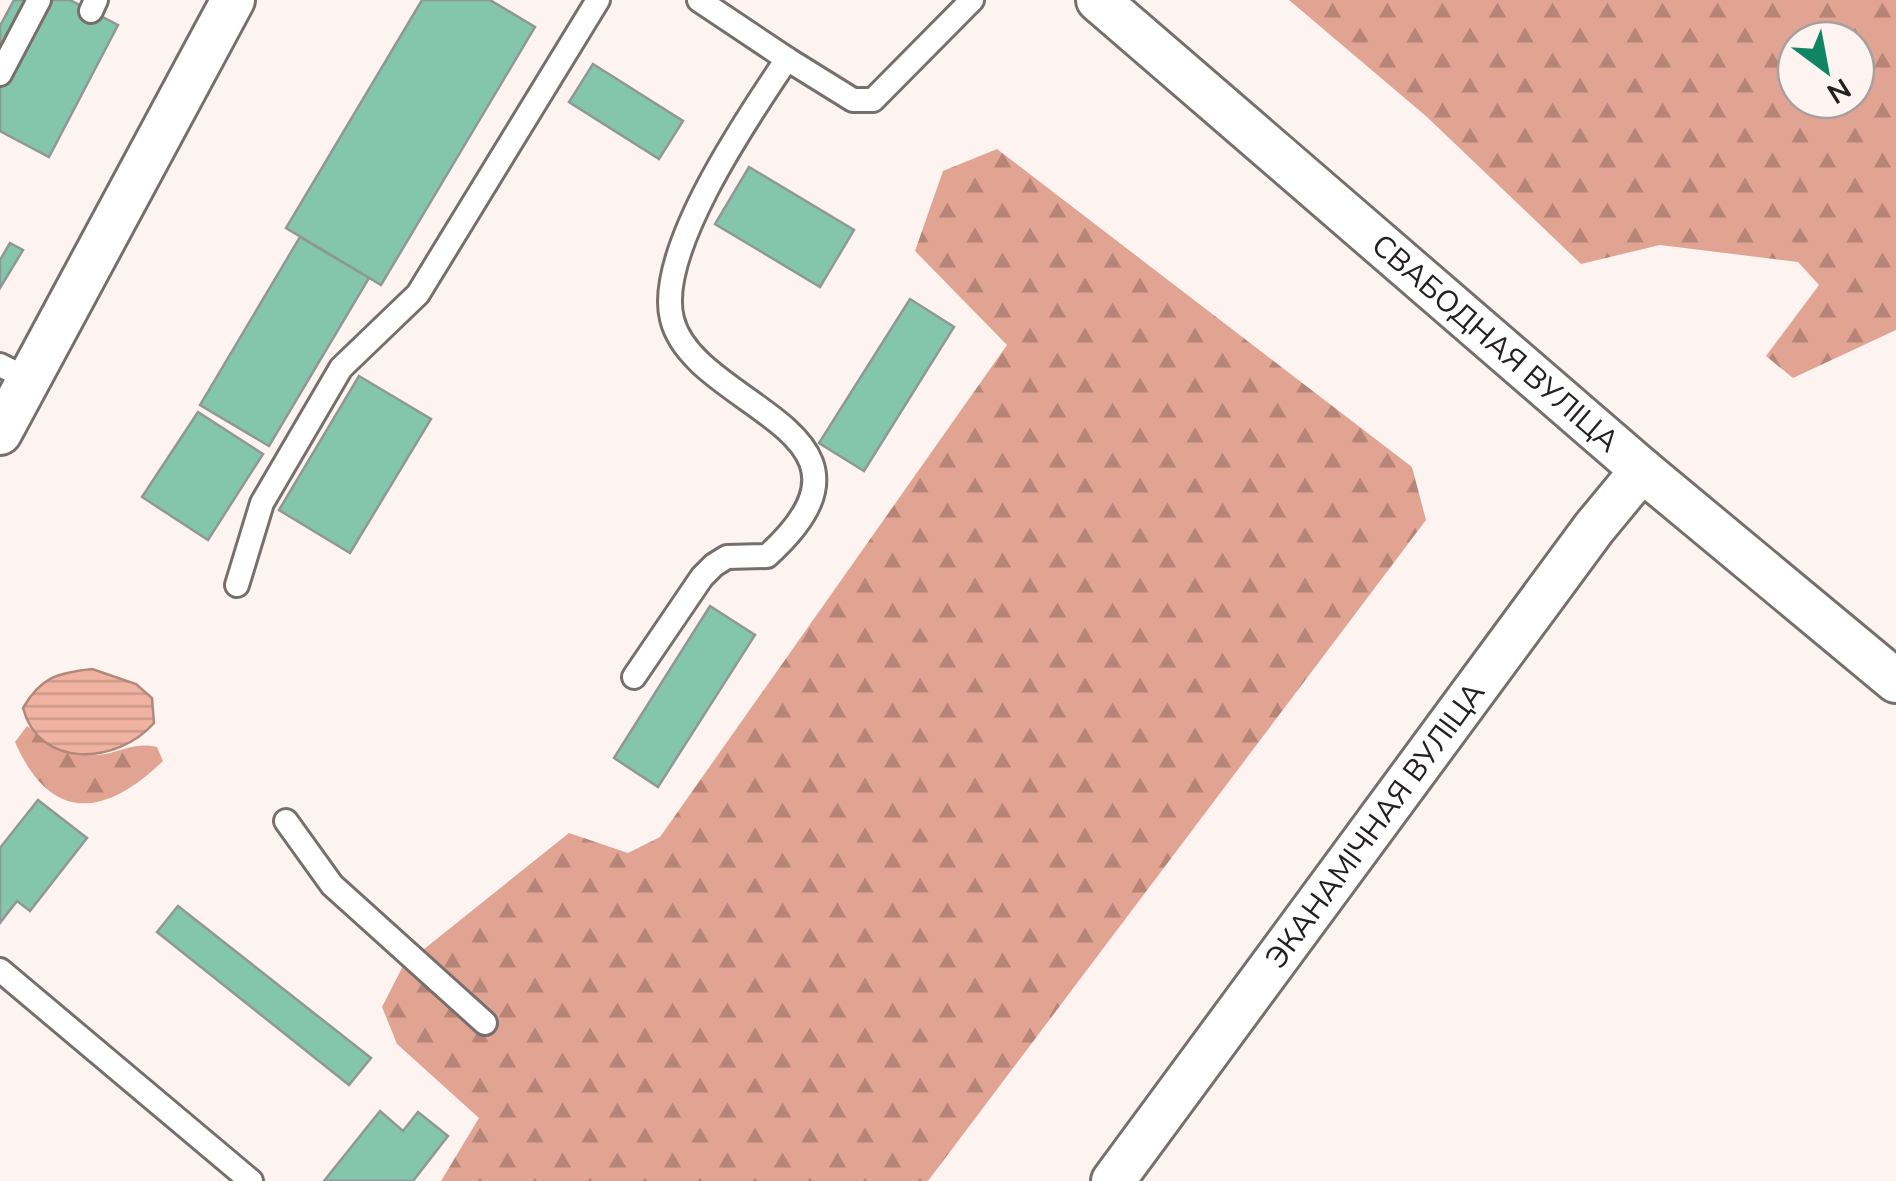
<svg xmlns="http://www.w3.org/2000/svg" width="1896" height="1181" font-family="'Nunito Sans',sans-serif">
<style>
.forest{fill:url(#forest-firs);fill-rule:evenodd}
.water{fill:url(#water-rules);stroke:#b3877a;stroke-width:2.5}
.building{fill:#84c6ab;stroke:#909895;stroke-width:2.5}
.lines{fill:none;stroke-linecap:round;stroke-linejoin:round}
.lane-casing{stroke:#776f6c;stroke-width:28}
.street-casing{stroke:#776f6c;stroke-width:48}
.lane{stroke:#fff;stroke-width:22}
.street{stroke:#fff;stroke-width:42}
.labels{text-anchor:middle;dominant-baseline:central;stroke-width:10;stroke-linejoin:round;paint-order:stroke}
.street-label{font-size:30px;fill:#23201f;stroke:#fdf4f1}
</style>
<defs>
<pattern id="forest-firs" width="22" height="20" patternUnits="userSpaceOnUse" patternTransform="scale(2.5)"><rect width="22" height="20" fill="#e2a492"/><path d="M5 1l3.5 6h-7zM16 11l3.5 6h-7z" fill="#b78577"/></pattern>
<pattern id="water-rules" width="6" height="5" patternUnits="userSpaceOnUse" patternTransform="scale(2.5)"><rect width="6" height="5" fill="#f1b3a1"/><path d="M0 2.5h6" fill="none" stroke="#ce9a8a"/></pattern>
</defs>
<rect width="100%" height="100%" fill="#fdf4f1"/>
<!-- forest -->
<g class="forest">
<path d="M1289,0H1896V330L1793,378L1766,356L1819,285L1798,262L1660,245L1581,264L1427,117ZM1856,40V100H1796V40Z"/>
<path d="M997,149L1412,467L1426,520L928,1181H441L479,1118L397,1044L382,1007L403,966L569,833L628,853L660,837L1007,345L915,251L943,171Z"/>
<path d="M27,726C53,744 77,761 110,753C129,748 137,743 157,747L163,761C105,817 51,824 15,742Z"/>
</g>
<!-- water -->
<path class="water" d="M92,669L136,684L152,698L154,723C117,765 39,769 23,708C41,677 57,673 92,669Z"/>
<!-- building -->
<g class="building">
<path d="M14,0H70L118,25L49,157L0,131V26Z"/>
<path d="M422,0H490L535,27L381,285L286,228Z"/>
<path d="M593,64L683,121L659,159L569,102Z"/>
<path d="M749,167L854,230L820,287L715,224Z"/>
<path d="M300,237L369,278L269,446L200,405Z"/>
<path d="M10,243L23,250L0,288V260Z"/>
<path d="M910,299L954,327L864,471L819,443Z"/>
<path d="M359,376L431,419L350,553L279,510Z"/>
<path d="M198,412L263,454L208,540L142,497Z"/>
<path d="M710,606L755,635L658,787L614,758Z"/>
<path d="M38,800L87,838L30,911L17,901L0,923V848Z"/>
<path d="M178,906L371,1058L349,1085L157,932Z"/>
<path d="M380,1111L403,1131L418,1112L448,1136L413,1181H324Z"/>
</g>
<g class="lines">
<defs>
<g id="lane">
<path d="M91,11L96,0"/>
<path d="M787,59L853,100H873L972,0"/>
<path d="M0,74L39,0"/>
<path d="M0,365L28,379"/>
<path d="M237,585L262,503L341,368L418,294L598,0"/>
<path d="M634,677L702,577L714,565L727,557L767,556C907,430 694,409 672,319C655,252 750,114 787,59L699,0"/>
<path d="M286,821L332,885L485,1023"/>
<path d="M0,970L251,1181"/>
</g>
<g id="street">
<path id="s1" d="M1098,0L1642,470L1896,681"/>
<path d="M0,433L233,0"/>
<path id="s2" d="M1113,1181L1594,528L1642,470"/>
</g>
</defs>
<!-- lane casing -->
<use href="#lane" class="lane-casing"/>
<!-- street casing -->
<use href="#street" class="street-casing"/>
<!-- lane -->
<use href="#lane" class="lane"/>
<!-- street -->
<use href="#street" class="street"/>
</g>
<g class="labels">
<!-- street labels -->
<g class="street-label">
<text stroke="none"><textPath href="#s1" startOffset="525">СВАБОДНАЯ ВУЛІЦА</textPath></text>
<text stroke="none"><textPath href="#s2" startOffset="442">ЭКАНАМІЧНАЯ ВУЛІЦА</textPath></text>
</g>
</g>
<!-- north arrow -->
<g transform="translate(1826 70) rotate(148)"><circle r="48" fill="#fdf4f1" stroke="#a69f9d" stroke-width="2.5"/>
<path d="M0-8L18 38L0 25L-18 38Z" fill="#108564"/>
<text y="-15" font-size="28" font-weight="bold" text-anchor="middle" fill="#23201f">N</text>
</g>
</svg>
